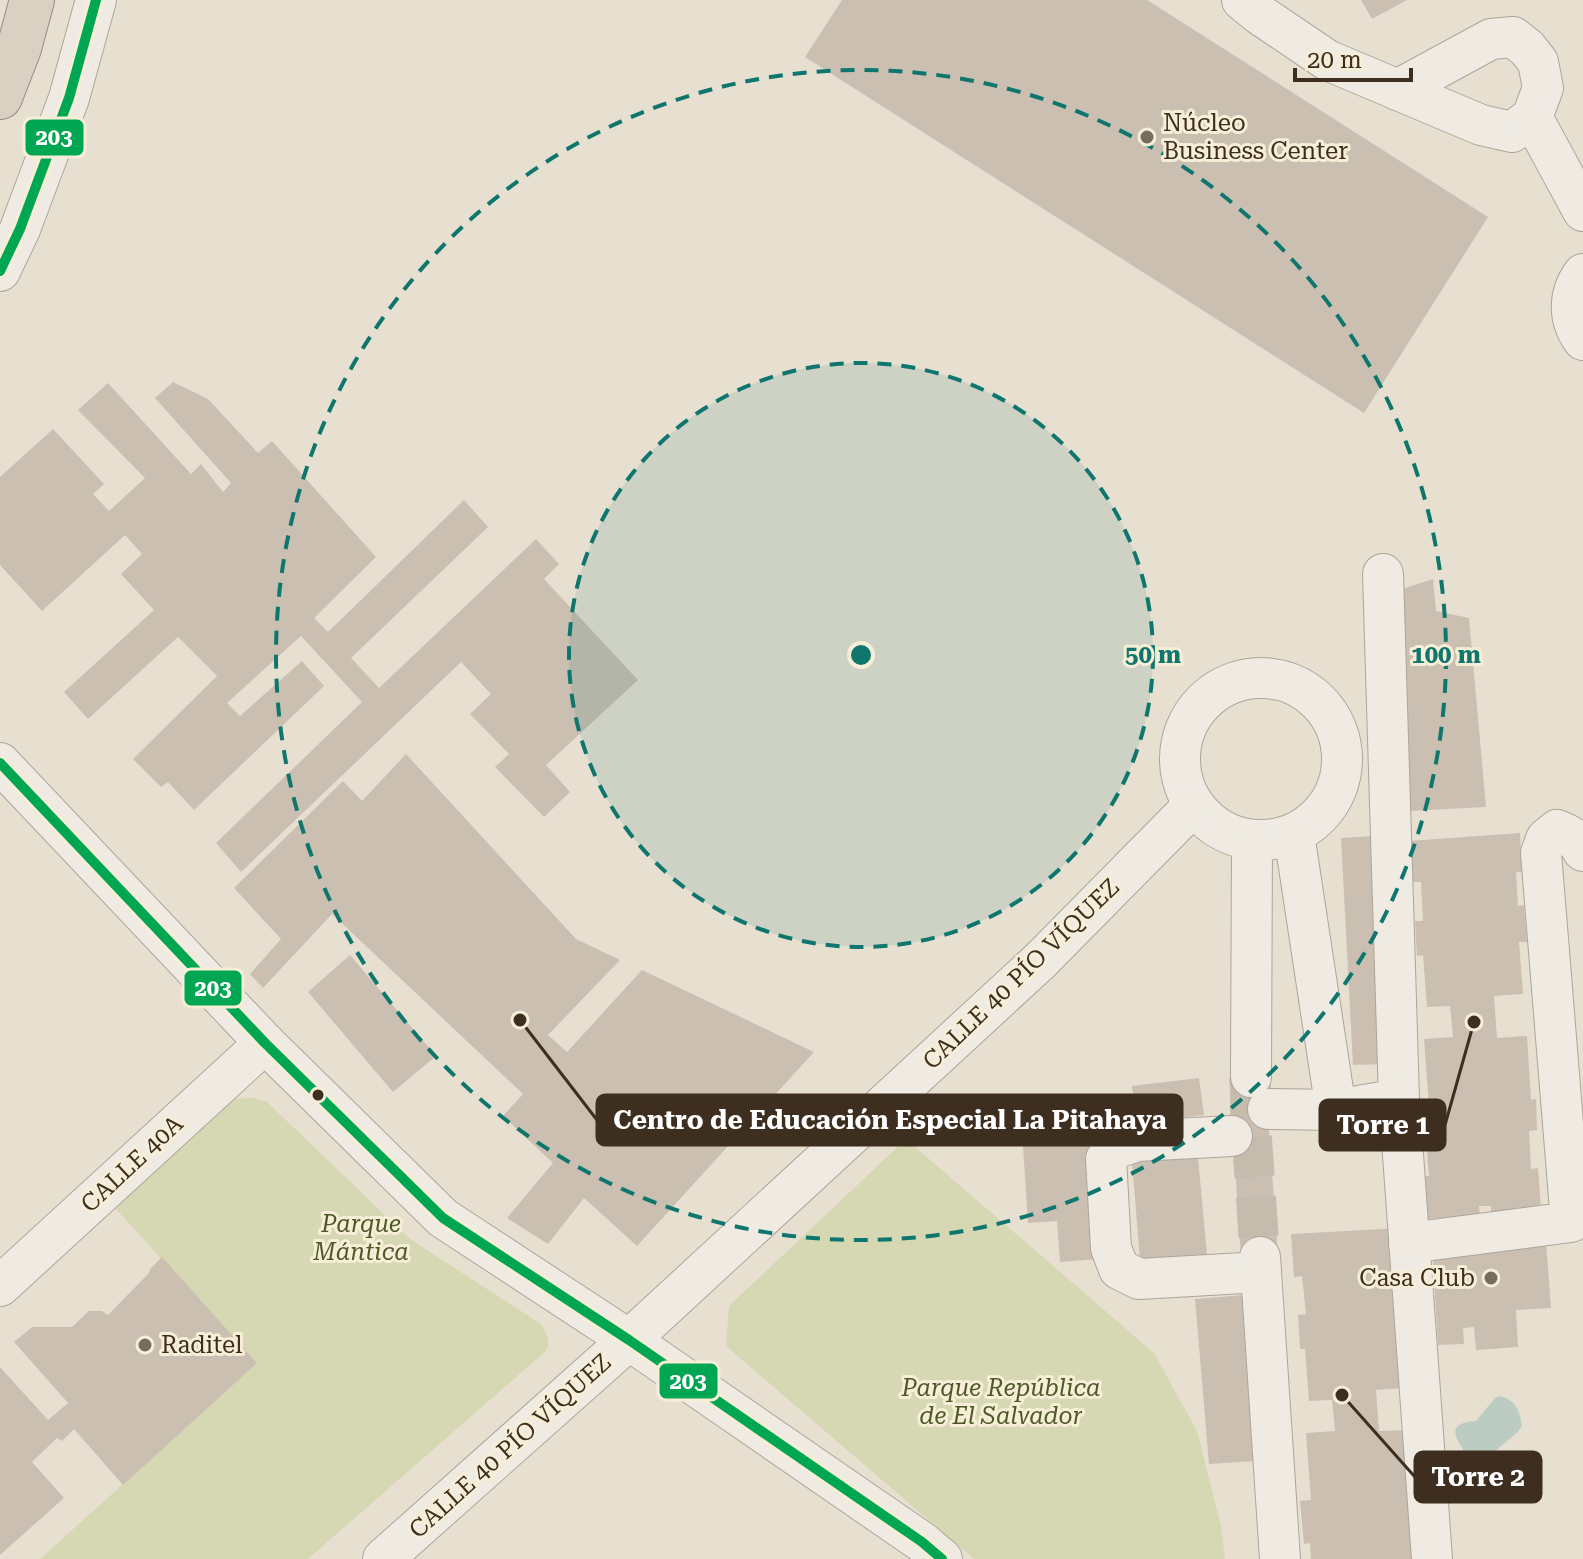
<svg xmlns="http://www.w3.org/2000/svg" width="1583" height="1559" font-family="'Roboto Serif',serif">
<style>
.green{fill:#d6d7b3}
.water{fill:#bcccc2}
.building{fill:#cbbfb2}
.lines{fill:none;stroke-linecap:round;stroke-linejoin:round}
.minor-tunnel{stroke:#c5bcae;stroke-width:40;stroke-dasharray:40 20;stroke-linecap:butt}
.minor-casing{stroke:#ada599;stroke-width:42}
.highway-casing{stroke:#928b80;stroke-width:46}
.minor{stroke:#efebe3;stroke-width:40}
.highway{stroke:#dad1c2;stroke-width:44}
.bus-1-casing{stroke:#f7eed8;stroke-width:16}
.bus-1{stroke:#00a651;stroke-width:10}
.ring{fill:none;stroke:#0f766e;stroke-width:4;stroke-dasharray:14 10}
.poi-dot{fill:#786c5e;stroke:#f7eed8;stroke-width:3}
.bus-dot{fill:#3d2e20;stroke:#f7eed8;stroke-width:3}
.labels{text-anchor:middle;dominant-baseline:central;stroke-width:6;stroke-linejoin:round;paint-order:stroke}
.poi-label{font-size:24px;fill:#3d2e20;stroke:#f7eed8;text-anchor:start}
.street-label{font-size:24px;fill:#3d2e20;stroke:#f7eed8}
.park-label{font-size:24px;font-style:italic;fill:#4d5a26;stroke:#f7eed8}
.centre{fill:#0f766e;stroke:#f7eed8;stroke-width:4}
.ring-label{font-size:24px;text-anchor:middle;font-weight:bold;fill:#0f766e;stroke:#f7eed8;stroke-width:6;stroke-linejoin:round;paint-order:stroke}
.leader{fill:none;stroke:#3d2e20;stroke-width:3}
.callout-dot{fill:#3d2e20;stroke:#f7eed8;stroke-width:3}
.callout{fill:#3d2e20;stroke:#3d2e20;stroke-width:3}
.callout-label{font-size:26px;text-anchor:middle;font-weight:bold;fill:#fff}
.line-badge{stroke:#f7eed8;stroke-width:3}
.badge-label{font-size:22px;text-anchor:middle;font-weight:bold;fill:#fff}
</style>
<rect width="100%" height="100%" fill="#e7e0d1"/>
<!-- green -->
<g class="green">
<path d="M252,1098L266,1101L410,1239L541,1324C546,1333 552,1341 546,1351L308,1559H40L257,1363L113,1206L232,1099Z"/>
<path d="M906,1139L1154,1353L1197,1431L1221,1526L1225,1559H974L726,1346L729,1306Z"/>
</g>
<!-- water -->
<path class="water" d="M1500,1396C1516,1400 1520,1411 1522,1426C1515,1439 1496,1445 1491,1459C1485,1475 1504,1492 1474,1503C1461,1496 1454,1488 1461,1473C1463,1470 1466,1465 1467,1461C1468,1448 1435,1424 1476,1421L1495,1398Z"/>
<!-- building -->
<g class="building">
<path d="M842,0H1147L1488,217L1364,413L805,57Z"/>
<path d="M1361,0H1407L1372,19Z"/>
<path d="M173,382L208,399L258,453L272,441L376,557L314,618L328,632L464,500L488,527L351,658L379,688L536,539L559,564L544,579L638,680L546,765L570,792L544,817L495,767L509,754L470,714L491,694L461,662L241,872L216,843L362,702L301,636L227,703L240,716L302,661L324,686L194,810L168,782L161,787L133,759L217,676L178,637L88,719L64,692L154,610L121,574L142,554L125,535L42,611L0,565V477L53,429L104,484L93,494L109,511L145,478L78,410L108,383L191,474L201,464L223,492L231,483L155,398Z"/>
<path d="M1433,579L1436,611L1469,618L1486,807L1410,811L1399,590Z"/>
<path d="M406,754L576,939L620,960L548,1035L567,1052L642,970L814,1052L637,1246L584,1198L548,1244L507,1218L553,1163L503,1116L523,1094L332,914L263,988L250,974L281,939L234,888L343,781L362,801Z"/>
<path d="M1520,833L1522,872H1516L1518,906L1524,905L1527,942H1519L1523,994L1494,996L1497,1038L1527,1036L1531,1100L1536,1099L1537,1130L1529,1131L1531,1169L1538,1168L1541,1208L1491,1212V1206H1479L1480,1216L1426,1219L1423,1176H1429L1427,1150H1421L1418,1107L1429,1106L1424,1039L1453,1037L1450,1006L1427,1007L1423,955L1417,956L1415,921H1423L1421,882H1412L1409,841Z"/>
<path d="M1374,836L1386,1064L1353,1065L1341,838Z"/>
<path d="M350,955L436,1056L393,1092L308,992Z"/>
<path d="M1265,1075L1278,1255L1241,1257L1229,1078Z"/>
<path d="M1199,1078L1204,1115L1137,1123L1132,1086Z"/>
<path d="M1089,1094L1100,1259L1060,1262L1057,1221L1028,1223L1022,1131L1053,1129L1051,1096Z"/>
<path d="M1198,1157L1207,1255L1140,1260L1132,1162Z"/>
<path d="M1402,1228L1405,1388L1376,1390L1379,1431L1409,1430L1413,1559H1311L1310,1543L1304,1544L1300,1501L1311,1500L1306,1433L1335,1431L1332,1400L1309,1401L1305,1349H1300L1298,1315L1306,1314L1302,1276L1294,1277L1291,1234Z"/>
<path d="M1546,1242L1551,1308L1516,1310L1518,1347L1476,1350L1474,1327L1463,1328L1464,1344L1438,1345L1432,1248Z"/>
<path d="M162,1257L257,1363L123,1485L74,1429L62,1441L57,1438L32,1462L64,1498L0,1555V1367L48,1420L68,1403L14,1342L32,1327H72L89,1311H102L108,1315L149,1273L150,1269Z"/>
<path d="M1256,1294L1270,1460L1209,1464L1195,1299Z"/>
</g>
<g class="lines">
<!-- minor-tunnel -->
<path class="minor-tunnel" d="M1251,1077L1250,1110L1260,1257"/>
<defs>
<g id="minor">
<path d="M1242,0L1259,14L1327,60L1481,125L1512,132L1532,117L1543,88L1538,62L1527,48L1513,37L1491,39L1397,90"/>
<path d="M1532,117L1583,211"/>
<path d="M0,271L20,229L69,98L96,0"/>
<path d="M1583,274C1568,295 1568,319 1583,340"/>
<path d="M1383,574L1399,1099"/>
<circle cx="1261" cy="759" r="81"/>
<path d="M0,763L265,1043L443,1218L629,1340L922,1542L942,1559"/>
<path d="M1294,834L1336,1110"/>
<path d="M1251,1077L1252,840"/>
<path d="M1268,1109L1336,1110L1399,1099L1432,1559"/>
<path d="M1232,1136L1137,1141L1114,1149L1106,1159L1111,1248L1119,1269L1139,1279L1261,1272"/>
<path d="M1409,1243L1571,1222L1541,853L1546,839L1557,830C1568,834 1577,839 1583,851"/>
<path d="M1260,1257L1280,1559"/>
<path d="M0,1286L265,1043"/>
<path d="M383,1559L629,1340L1040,961L1194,805"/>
</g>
<path id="highway" d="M0,97L19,48L32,0"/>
</defs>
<!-- minor casing -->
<use href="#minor" class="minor-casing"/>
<!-- highway casing -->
<use href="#highway" class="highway-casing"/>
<!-- minor -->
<use href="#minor" class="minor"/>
<!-- highway -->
<use href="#highway" class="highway"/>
<defs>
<g id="bus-1">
<path d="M0,271L20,229L69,98L96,0"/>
<path d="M0,763L265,1043L443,1218L629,1340L922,1542L942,1559"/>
</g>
</defs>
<!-- bus-1 casing -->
<use href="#bus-1" class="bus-1-casing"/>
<!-- bus-1 -->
<use href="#bus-1" class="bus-1"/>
</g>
<!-- distance rings -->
<circle cx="861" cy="655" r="292" fill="#0f766e" fill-opacity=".12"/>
<g class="ring">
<circle cx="861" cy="655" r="292"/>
<circle cx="861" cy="655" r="585"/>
</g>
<!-- markers -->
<g class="poi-dot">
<circle cx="1147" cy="137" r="8"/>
<circle cx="1491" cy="1278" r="8"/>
<circle cx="145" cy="1345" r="8"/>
</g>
<circle class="bus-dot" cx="318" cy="1095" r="7"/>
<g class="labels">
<!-- poi labels -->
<g class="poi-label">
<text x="1163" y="123">Núcleo<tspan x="1163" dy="28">Business Center</tspan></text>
<text x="1475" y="1278" text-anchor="end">Casa Club</text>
<text x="161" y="1345">Raditel</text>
</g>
<!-- street labels -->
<g class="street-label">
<text transform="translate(1021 974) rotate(-44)">CALLE 40 PÍO VÍQUEZ</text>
<text transform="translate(132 1164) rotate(-43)">CALLE 40A</text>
<text transform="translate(510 1446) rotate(-42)">CALLE 40 PÍO VÍQUEZ</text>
</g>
<!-- park labels -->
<g class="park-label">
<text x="361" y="1224">Parque<tspan x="361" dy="28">Mántica</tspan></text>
<text x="1001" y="1388">Parque República<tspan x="1001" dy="28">de El Salvador</tspan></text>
</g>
</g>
<circle cx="861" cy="655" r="12" class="centre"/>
<g class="ring-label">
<text x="1153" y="663">50 m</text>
<text x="1446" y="663">100 m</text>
</g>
<!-- callouts -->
<path class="leader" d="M520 1020L597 1120M1474 1022L1445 1125M1342 1395L1415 1477"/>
<g class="callout-dot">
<circle cx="520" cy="1020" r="8"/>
<circle cx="1474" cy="1022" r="8"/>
<circle cx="1342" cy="1395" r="8"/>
</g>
<g class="callout">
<rect x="597" y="1095" width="585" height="50" rx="8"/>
<rect x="1320" y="1100" width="125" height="50" rx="8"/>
<rect x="1415" y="1452" width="126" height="50" rx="8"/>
</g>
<g class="callout-label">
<text x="890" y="1129">Centro de Educación Especial La Pitahaya</text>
<text x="1383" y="1134">Torre 1</text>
<text x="1478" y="1486">Torre 2</text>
</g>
<g class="line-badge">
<rect x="24" y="118" width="61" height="39" rx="8" fill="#00a651"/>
<rect x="183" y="969" width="60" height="38" rx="8" fill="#00a651"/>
<rect x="658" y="1362" width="61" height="38" rx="8" fill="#00a651"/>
</g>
<g class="badge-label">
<text x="54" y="145">203</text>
<text x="213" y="996">203</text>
<text x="688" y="1389">203</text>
</g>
<!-- scale -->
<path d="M1295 68v12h116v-12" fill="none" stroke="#3d2e20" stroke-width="4"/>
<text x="1307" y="68" font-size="24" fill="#3d2e20" stroke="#f7eed8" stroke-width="6" paint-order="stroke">20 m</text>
</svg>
